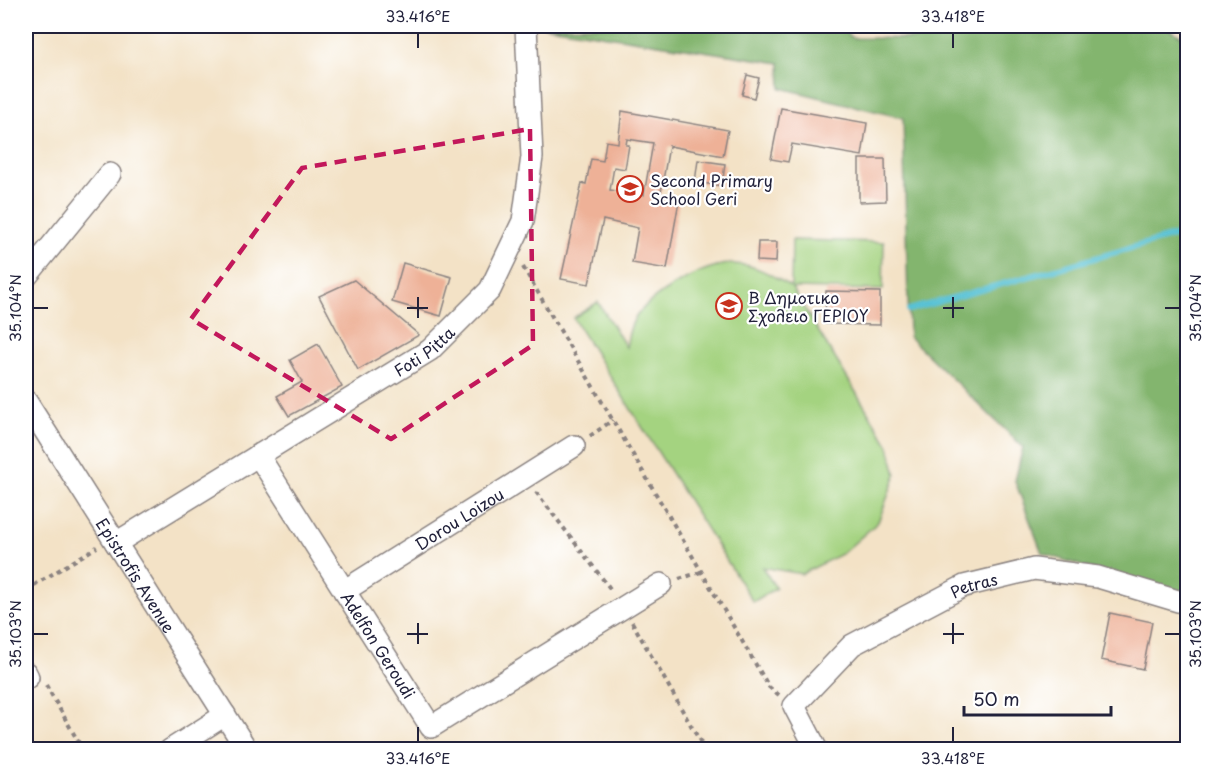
<svg xmlns="http://www.w3.org/2000/svg" width="1213" height="775" font-family="'Playpen Sans',sans-serif">
<style>
.green{fill:#a4d380;stroke:#637a5e;stroke-width:1.5}
.forest{fill:#83b56e;stroke:#526c54;stroke-width:1.5}
.lines{fill:none;stroke-linecap:round;stroke-linejoin:round}
.stream{stroke:#57c1d4;stroke-width:6}
.building{fill:#eeb197;fill-rule:evenodd}
.minor-casing{stroke:#8a8280;stroke-width:24}
.path{stroke:#8a8280;stroke-width:4;stroke-dasharray:4.5 4.5;stroke-linecap:butt}
.minor{stroke:#fff;stroke-width:21}
.marked{fill:none;stroke:#c2185b;stroke-width:4.5;stroke-dasharray:12 8;stroke-linejoin:round}
.ticks{fill:none;stroke:#22223b;stroke-width:2}
.labels{text-anchor:middle;dominant-baseline:central;stroke-width:4.5;stroke-linejoin:round;paint-order:stroke}
.poi-label{font-size:16px;fill:#22223b;stroke:#fff;text-anchor:start}
.street-label{font-size:16px;fill:#22223b;stroke:#fff}
.neatline{fill:none;stroke:#22223b;stroke-width:2}
.ticks-label{font-size:15px;text-anchor:middle;fill:#22223b}
</style>
<rect width="100%" height="100%" fill="#fff"/>
<filter id="ink" filterUnits="userSpaceOnUse"><feTurbulence type="fractalNoise" baseFrequency=".0167" numOctaves="2"/><feDisplacementMap in="SourceGraphic" scale="12" xChannelSelector="R" yChannelSelector="G"/><feConvolveMatrix kernelMatrix="1 2 1 2 8 2 1 2 1" color-interpolation-filters="sRGB"/></filter>
<filter id="wash" filterUnits="userSpaceOnUse"><feTurbulence type="fractalNoise" baseFrequency=".008" numOctaves="4" result="noise"/><feDisplacementMap in="SourceGraphic" scale="24" xChannelSelector="R" yChannelSelector="G"/><feGaussianBlur stdDeviation="1.35" result="paint"/><feColorMatrix in="noise" values="0 0 0 0 0 0 0 0 0 0 0 0 0 0 0 0 0 1.4 0 .05"/><feComposite in="paint" operator="in"/></filter>
<g filter="url(#wash)">
<rect width="100%" height="100%" fill="#f3e2c6"/>
<!-- green -->
<path class="green" d="M792,240L884,242L883,290L792,288L889,446L896,475L878,522L843,553L802,574L762,567L776,588L753,602L573,318L598,302L626,347C628,338 629,328 634,320C648,296 704,264 732,264C756,264 772,275 791,287Z"/>
<!-- forest -->
<path class="forest" d="M543,26H842V28L852,38L944,39L951,26H1163L1187,39V600L1042,553L1015,481L1023,447L909,337L903,118L781,88L780,63Z"/>
<g class="lines">
<!-- stream -->
<path class="stream" d="M909,310L1188,232"/>
</g>
<g id="blocks">
<!-- building -->
<g class="building">
<path d="M747,75L759,78L754,98L742,95Z"/>
<path d="M781,108L867,123L862,156L792,144L788,162L771,159Z"/>
<path d="M622,111L728,130L723,156L669,146L660,198L679,201L667,269L632,263L638,228L603,220L589,284L561,279L582,183L586,184L591,159L603,161L606,141L618,143ZM627,139L653,143L644,195L610,190L614,167L625,169L629,145H626Z"/>
<path d="M859,159H885L886,201L859,202Z"/>
<path d="M698,160L725,164L722,186L695,182Z"/>
<path d="M758,242H777L776,262L757,261Z"/>
<path d="M403,263L452,277L441,316L392,302Z"/>
<path d="M354,280L419,335L358,370L319,296Z"/>
<path d="M826,291L880,292V325L825,324Z"/>
<path d="M318,344L342,387L289,416L277,396L302,382L290,360Z"/>
<path d="M1110,613L1152,622L1143,669L1101,660Z"/>
</g>
</g>
</g>
<g filter="url(#ink)">
<use href="#blocks" fill-opacity="0" stroke="#8a8280" stroke-width="1.5"/>
<g class="lines">
<defs>
<g id="minor">
<path d="M26,277L110,174"/>
<path id="s1" d="M26,401L247,750"/>
<path id="s2" d="M258,455L431,727L661,584"/>
<path id="s3" d="M116,543L430,350L490,290L523,221L532,157L526,26"/>
<path id="s4" d="M344,591L574,446"/>
<path d="M26,673L28,677"/>
<path d="M170,750L225,715"/>
<path id="s5" d="M817,750L794,706L852,645L964,586L1034,569L1098,577L1188,604"/>
</g>
</defs>
<!-- minor casing -->
<use href="#minor" class="minor-casing"/>
<!-- path -->
<g class="path">
<path d="M523,267L769,687L779,695"/>
<path d="M590,436L613,420"/>
<path d="M536,492L612,591"/>
<path d="M679,579L701,572"/>
<path d="M26,590L97,547"/>
<path d="M632,622L705,750"/>
<path d="M46,685L83,750"/>
</g>
<!-- minor -->
<use href="#minor" class="minor"/>
</g>
</g>
<!-- marked area -->
<path class="marked" d="M530,129L533,345L391,439L191,319L302,168Z"/>
<!-- ticks -->
<path class="ticks" d="M418,33V48M953,33V48M418,297V318M953,297V318M33,308H48M407,308H428M943,308H964M1165,308H1180M418,623V644M953,623V644M33,634H48M407,634H428M943,634H964M1165,634H1180M418,727V742M953,727V742"/>
<!-- icons -->
<defs>
<symbol id="school-ring" viewBox="-11 -11 22 22"><circle r="9.5" fill="#fff" stroke="#c8321e" stroke-width="1.5"/><path d="M0-5L7-2L0 1L-7-2ZM-4 1L0 2.5L4 1V4Q0 6-4 4Z" fill="#c8321e"/></symbol>
</defs>
<g fill-rule="evenodd">
<use href="#school-ring" x="615" y="174" width="30" height="30"/>
<use href="#school-ring" x="714" y="291" width="30" height="30"/>
</g>
<g class="labels">
<!-- poi labels -->
<g class="poi-label">
<text x="650" y="180">Second Primary<tspan x="650" dy="18">School Geri</tspan></text>
<text x="748" y="297">Β Δημοτικο<tspan x="748" dy="18">Σχολειο ΓΕΡΙΟΥ</tspan></text>
</g>
<!-- street labels -->
<g class="street-label">
<text stroke="none"><textPath href="#s3" startOffset="363">Foti Pitta</textPath></text>
<text stroke="none"><textPath href="#s4" startOffset="136">Dorou Loizou</textPath></text>
<text stroke="none"><textPath href="#s1" startOffset="206">Epistrofis Avenue</textPath></text>
<text stroke="none"><textPath href="#s5" startOffset="270">Petras</textPath></text>
<text stroke="none"><textPath href="#s2" startOffset="225">Adelfon Geroudi</textPath></text>
</g>
</g>
<!-- margin -->
<rect width="1213" height="775" fill="none" stroke="#fff" stroke-width="66"/>
<!-- scale -->
<path d="M964 706v9h147v-9" fill="none" stroke="#22223b" stroke-width="3"/>
<text x="973" y="706" font-size="18" fill="#22223b" stroke="#ffffff" stroke-width="4.5" paint-order="stroke">50 m</text>
<rect x="33" y="33" width="1147" height="709" class="neatline"/>
<g class="ticks-label">
<text x="418" y="22">33.416°E</text>
<text x="953" y="22">33.418°E</text>
<text transform="translate(16 308) rotate(-90)" y="5">35.104°N</text>
<text transform="translate(1196 308) rotate(-90)" y="5">35.104°N</text>
<text transform="translate(16 634) rotate(-90)" y="5">35.103°N</text>
<text transform="translate(1196 634) rotate(-90)" y="5">35.103°N</text>
<text x="418" y="764">33.416°E</text>
<text x="953" y="764">33.418°E</text>
</g>
</svg>
